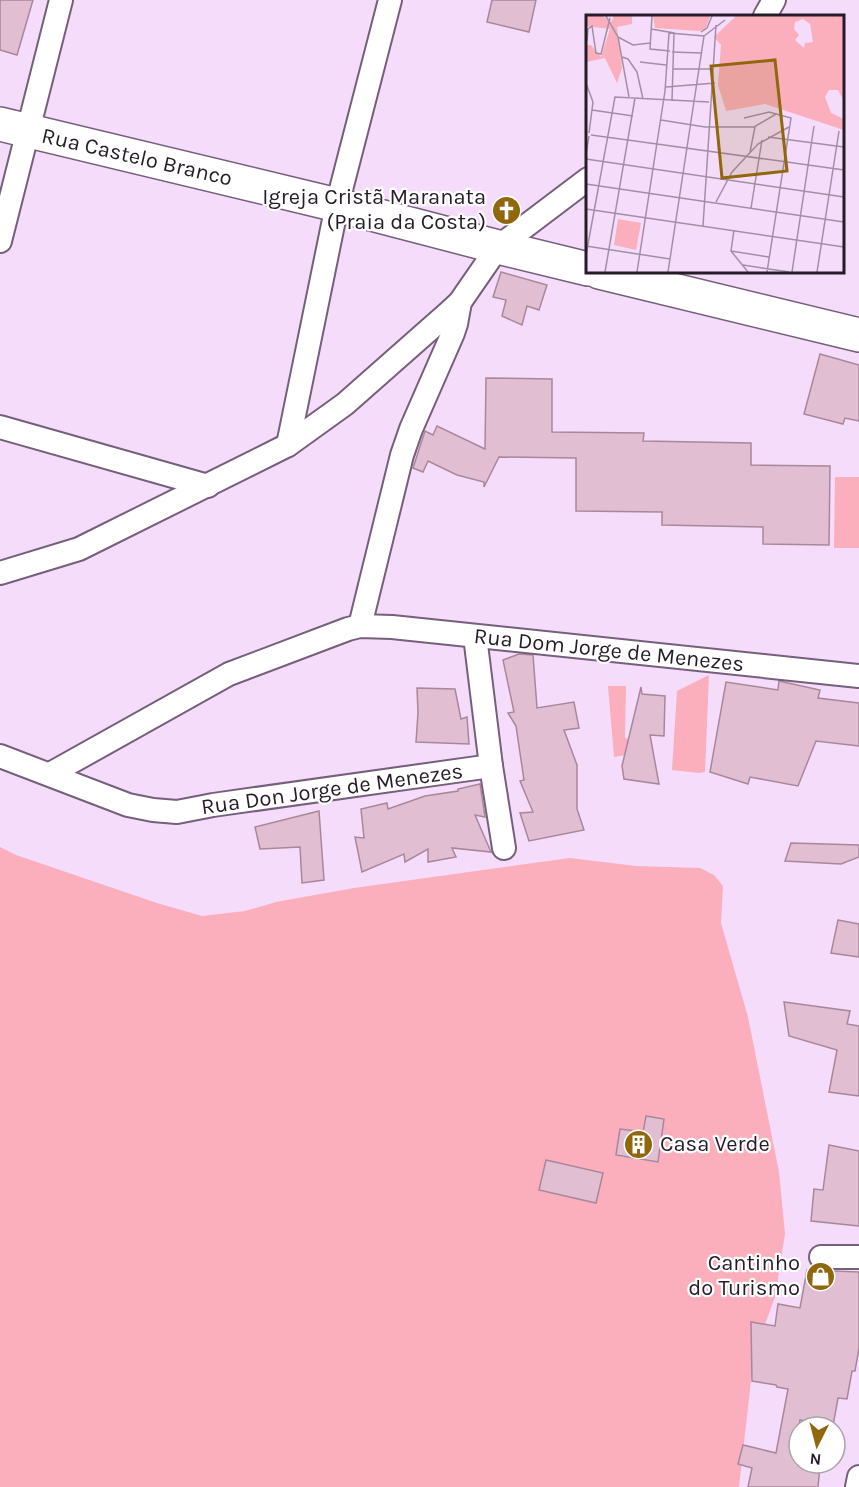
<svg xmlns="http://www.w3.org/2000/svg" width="859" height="1487" font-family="Karla,sans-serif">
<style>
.green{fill:#fbaebb}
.building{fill:#e2bed2;stroke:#a9879a;stroke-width:1.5}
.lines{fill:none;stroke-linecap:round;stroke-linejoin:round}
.street-casing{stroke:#755f7a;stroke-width:26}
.secondary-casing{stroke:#755f7a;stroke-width:36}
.street{stroke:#fff;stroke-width:22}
.secondary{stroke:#fff;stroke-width:33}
.labels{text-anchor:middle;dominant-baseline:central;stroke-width:4.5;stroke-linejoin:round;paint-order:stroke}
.street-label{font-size:22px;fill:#251c27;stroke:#fff}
.poi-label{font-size:22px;fill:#251c27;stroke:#fff;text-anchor:end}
.inset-road{fill:none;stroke:#a28fa6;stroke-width:1.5}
.view{fill:#90670d;fill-opacity:0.15;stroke:#90670d;stroke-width:3}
.inset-edge{fill:none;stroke:#251c27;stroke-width:3}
</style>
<rect width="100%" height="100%" fill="#f5dcfb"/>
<!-- green -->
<g class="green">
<path d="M835,477H859V548H834Z"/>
<path d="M709,675L705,772L699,773L672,770L677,691Z"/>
<path d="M608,686H626L625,738L651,744L650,751L614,757Z"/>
<path d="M0,847L16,855L157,903L202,916L245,911L276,902L354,888L570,858L636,866L700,868L714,875L723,886L721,923L748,1017L779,1172L785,1234L775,1297L754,1354L739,1487H0Z"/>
</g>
<!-- building -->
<g class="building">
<path d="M0,0H33L17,55L0,50Z"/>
<path d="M492,0H536L529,32L487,22Z"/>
<path d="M501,272L547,285L539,310L527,306L522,325L502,316L506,300L493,297Z"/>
<path d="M820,354L859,365V421L845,418L843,424L804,414Z"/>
<path d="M486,378L552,379V432L644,433L643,441L751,443V465L830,466L829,545L763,544V527L662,525V512L576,511V458L499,457L484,487V482L457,475L428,461L423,472L413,468L425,431L433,435L437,426L485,449Z"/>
<path d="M519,654L533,655L537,708L574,702L579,728L564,730L577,765V809L584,830L529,841L520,813L533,812L520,781L524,780L516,726L508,713L514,712L503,660Z"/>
<path d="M779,681L820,690L818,698L859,703V746L816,741L798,786L750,777L748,784L710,772L726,682L778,690Z"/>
<path d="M641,687L642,694L665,696L664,736L650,735L659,784L624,779L622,766Z"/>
<path d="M417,688L455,689L461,719L467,717L469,744L416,742L418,713Z"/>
<path d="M480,784L485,817L475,815L491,852L452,848L456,857L428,862V849L405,862L404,854L362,872L355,837L364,838L361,809L387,803L388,809L425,796L458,791V789Z"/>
<path d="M319,811L324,880L302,883L300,847L260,849L255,827Z"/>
<path d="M791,843L859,845V857L841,864L785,861Z"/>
<path d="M838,920L859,924V957L831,953Z"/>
<path d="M784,1002L850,1011L847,1024L859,1026V1096L829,1092L837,1050L789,1036Z"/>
<path d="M646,1116L664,1119L658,1162L616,1155L620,1129L643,1132Z"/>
<path d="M829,1145L859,1151V1226L811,1221L814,1189L823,1190Z"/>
<path d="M546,1160L603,1173L596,1203L539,1190Z"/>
<path d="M807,1270L859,1272V1348L855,1371H852L847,1399L838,1398L833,1426L800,1420L794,1459L799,1460V1463H810L820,1466L818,1487H748L752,1468L738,1464L743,1445L776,1453L788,1389L777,1387L776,1385L752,1381L751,1322L775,1326L778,1304L800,1308Z"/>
</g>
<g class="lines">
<defs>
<g id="street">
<path d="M765,16L774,0"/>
<path d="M0,241L61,0"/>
<path d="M0,427L208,486"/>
<path d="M288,445L337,205L390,0"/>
<path d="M0,573L79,549L288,445L345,404L447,314L460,302L498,247L588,179"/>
<path d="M360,626L402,455L411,429L453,333L456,324L460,302"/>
<path d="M475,636L491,766L504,848"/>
<path d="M0,756L128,805L153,810L177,812L213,805L491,766"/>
<path d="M50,774L229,674L348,629L360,626L392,627L859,676"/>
<path d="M821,1257H859"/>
<path d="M857,1487L859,1477"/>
</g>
<g id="secondary">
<path d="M0,124L337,205L498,247L588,269"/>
<path d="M599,272L859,335"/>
</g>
</defs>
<!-- street casing -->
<use href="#street" class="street-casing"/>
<!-- secondary casing -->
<use href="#secondary" class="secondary-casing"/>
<!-- street -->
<use href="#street" class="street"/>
<!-- secondary -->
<use href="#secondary" class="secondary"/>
</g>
<!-- icons -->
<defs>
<symbol id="church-disc" viewBox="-11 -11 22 22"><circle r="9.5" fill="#90670d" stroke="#fff"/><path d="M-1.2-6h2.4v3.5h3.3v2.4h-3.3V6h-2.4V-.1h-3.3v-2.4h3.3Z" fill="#fff"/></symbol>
<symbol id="building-disc" viewBox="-11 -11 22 22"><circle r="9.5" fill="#90670d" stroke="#fff"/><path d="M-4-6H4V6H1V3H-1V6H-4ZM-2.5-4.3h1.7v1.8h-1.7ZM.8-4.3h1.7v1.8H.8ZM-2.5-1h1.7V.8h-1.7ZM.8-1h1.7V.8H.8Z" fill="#fff"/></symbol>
<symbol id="shop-disc" viewBox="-11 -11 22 22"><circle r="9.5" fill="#90670d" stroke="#fff"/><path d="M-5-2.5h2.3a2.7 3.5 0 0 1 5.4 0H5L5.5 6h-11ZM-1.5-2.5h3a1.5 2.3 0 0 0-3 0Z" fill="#fff"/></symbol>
</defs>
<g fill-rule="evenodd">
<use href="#church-disc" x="490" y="194" width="33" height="33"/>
<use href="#building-disc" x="622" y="1128" width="33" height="33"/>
<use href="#shop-disc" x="804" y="1260" width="33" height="33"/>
</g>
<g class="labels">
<!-- street labels -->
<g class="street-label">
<text transform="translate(137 157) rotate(13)">Rua Castelo Branco</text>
<text transform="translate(609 650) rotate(6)">Rua Dom Jorge de Menezes</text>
<text transform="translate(332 789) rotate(-8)">Rua Don Jorge de Menezes</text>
</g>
<!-- poi labels -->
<g class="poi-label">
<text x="486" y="197">Igreja Cristã Maranata<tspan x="486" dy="25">(Praia da Costa)</tspan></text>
<text x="660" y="1144" text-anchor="start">Casa Verde</text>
<text x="800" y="1263">Cantinho<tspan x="800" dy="25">do Turismo</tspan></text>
</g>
</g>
<!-- overview -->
<g transform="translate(586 15)">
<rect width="258" height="258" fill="#f5dcfb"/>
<path d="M0,1H17L25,7L28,1H46V9L31,12L36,53L31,68L19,43L0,47V30H5L15,42L24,14L0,11ZM67,1H122L124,2L119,15L113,16L69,13ZM150,1H258V86L252,75H243L239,82L245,98L258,104V115L179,89L140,96L132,70L135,30L128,22ZM217,4L224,9L227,27L219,28L218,33L209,25L213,20L208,14L209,7ZM32,204L55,208L50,235L28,230Z" fill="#fbaebb" fill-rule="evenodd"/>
<path class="inset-road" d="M20,1L32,22L43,82M66,1L64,34L84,36M65,14L88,18L86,86M115,17L121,13L126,1M118,21L139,5M32,22L47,30L64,28M1,26L2,14L6,11L10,38L15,39L24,3M86,37L115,38M36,42L42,44L51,57L57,84M54,47L80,50M87,54H125M0,68L7,87L3,118M80,72L129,68M6,95L47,101M158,103L183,97L205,103L181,257M75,105L119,112H168L190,99M5,120L71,129M182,122L258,132M71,129L258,155M164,137L169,112M0,139L3,121M0,144L258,182M0,169L258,207M130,187L146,157L172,129L203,112M165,193L176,125M0,194L258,232M117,211L130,10M148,215L145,236L162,257M0,231L84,244M145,236L183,242M0,240L29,82L123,87M157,250L203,257M19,257L49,83M51,257L79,76L83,18M82,257L118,21L83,18M206,257L228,111M231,257L253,116"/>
<path class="view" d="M189,45L201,156L136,163L125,51Z"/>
<rect width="258" height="258" class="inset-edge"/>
</g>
<!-- north arrow -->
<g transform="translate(817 1445) rotate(186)"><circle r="28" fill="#ffffff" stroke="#a8a4a9" stroke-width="1.5"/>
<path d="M0-4.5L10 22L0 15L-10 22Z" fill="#90670d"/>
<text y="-9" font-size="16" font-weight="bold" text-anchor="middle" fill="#251c27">N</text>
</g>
</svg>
